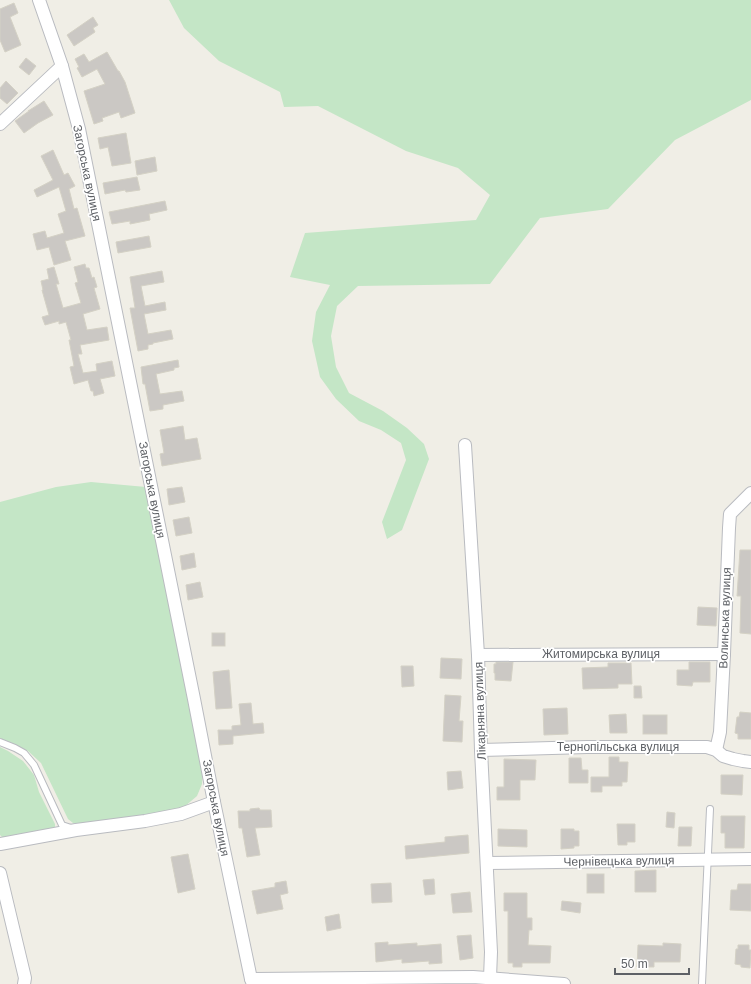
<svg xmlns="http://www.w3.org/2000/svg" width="751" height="984" font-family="Arial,sans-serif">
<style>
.green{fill:#c4e6c6}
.building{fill:#cbc8c4;stroke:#d4d1c5}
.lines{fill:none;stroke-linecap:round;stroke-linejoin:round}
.lane-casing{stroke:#b9bbc0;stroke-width:8}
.street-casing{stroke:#b9bbc0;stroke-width:14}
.lane{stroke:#fff;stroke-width:6}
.street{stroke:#fff;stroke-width:12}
.labels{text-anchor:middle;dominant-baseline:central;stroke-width:3.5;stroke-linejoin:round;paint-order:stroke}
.street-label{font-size:12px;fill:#5e6166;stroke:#fff}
</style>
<rect width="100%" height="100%" fill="#f0eee6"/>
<!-- green -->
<g class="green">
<path d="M169,0H751V100L675,140L608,209L540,218L490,284L358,286L337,306L331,336L336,367L349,393L383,411L407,428L424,444L429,459L402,530L387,539L382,522L406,460L401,443L381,430L359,421L336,399L320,377L312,341L316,312L330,285L290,277L305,233L476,220L490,195L458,168L406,151L318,106L284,107L280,92L219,61L184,28Z"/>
<path d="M91,482L146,487L203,767L202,784L197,796L184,807L174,810L85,824L73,823L68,819L41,763L28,751L0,738V502L56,487Z"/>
<path d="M0,747L8,751L23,761L34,775L39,792L55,824V830L13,838L2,837L0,835Z"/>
</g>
<!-- building -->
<g class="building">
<path d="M14,3L18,13L10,17L21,45L5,52L0,40V9Z"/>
<path d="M93,17L98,25L93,28L95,32L74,46L67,35Z"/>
<path d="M107,52L118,71H119L125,82L135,113L121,118L119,112L102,118L103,121L94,124L84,91L105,84L97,69L82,77L77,68L79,67L75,59L84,54L89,62Z"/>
<path d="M26,58L36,66L29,75L19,67Z"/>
<path d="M6,81L18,93L7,104L0,98V88Z"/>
<path d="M44,101L53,115L38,123L24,133L15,121L29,111H28Z"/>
<path d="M126,133L131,163L112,166L108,147L100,149L98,138Z"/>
<path d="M53,150L64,175L68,173L75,186L69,189L74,209L77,208L85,236L65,241L71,260L54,265L49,247L37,250L33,234L45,231L47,238L64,233L58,214L66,211L59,187L37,197L34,190L53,180L41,156Z"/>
<path d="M155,157L157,171L137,175L135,161Z"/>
<path d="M137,177L140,190L126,192L125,190L105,194L103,183Z"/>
<path d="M165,201L167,210L149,214L150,220L130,224V221L112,224L109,212Z"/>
<path d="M149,236L151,247L118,253L116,242Z"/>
<path d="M85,264L86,268H89L92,278L94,277L97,287L94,288L100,309L83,314L87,330L107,327L109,340L80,345L82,354H78L83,373L97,371L96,364L112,361L115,376L100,379L104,393L94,396L93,391H91L88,380L74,384L70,367L74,366L69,340H71L66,322L59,324V321L45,325L42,317L49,315L42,290H43L41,281L49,279L47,269L54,267L59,284H56L63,308L81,303L75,283L78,282L74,267Z"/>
<path d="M162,271L164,282L141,286L145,306L165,302L166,310L144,314L148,334L171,330L173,339L153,343V344L148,345V349L138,351L130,308H135L130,277Z"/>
<path d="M178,360L179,367L174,368V370L156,374L160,394L182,391L184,401L163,405V409L150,411L145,384H143L141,367Z"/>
<path d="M183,426L185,440L197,438L201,459L162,466L160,454L164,453L160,430Z"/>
<path d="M182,487L185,502L169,505L167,489Z"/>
<path d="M189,517L192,533L176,536L173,520Z"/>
<path d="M740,550H751V634L740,633L741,596H737Z"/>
<path d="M194,553L196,567L182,570L180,556Z"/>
<path d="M200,582L203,597L188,600L186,585Z"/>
<path d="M698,607L717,608L716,626L697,625Z"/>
<rect x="212" y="633" width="13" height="13"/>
<path d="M441,658L462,659L461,679L440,678Z"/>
<path d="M496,662H513L511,681L495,680V673H494V664H496Z"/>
<path d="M689,662H710V682H693L692,686L677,685V670H689Z"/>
<path d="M608,663H631L632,684H618V688L583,689L582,668L608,667Z"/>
<path d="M401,666H413L414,686L402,687Z"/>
<path d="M229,670L232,708L216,709L213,672Z"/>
<path d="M634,686H641L642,698H634Z"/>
<path d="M445,695L461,696L459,721H463L462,742L443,741Z"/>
<path d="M251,703L253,724L263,723L264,733L233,736V744L219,745L218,730H232V726L241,725L239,704Z"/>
<path d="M567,708L568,734L544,735L543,709Z"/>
<path d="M740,712L751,713V739H738V734L735,733L737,717H739Z"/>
<path d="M626,714L627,733H610L609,715Z"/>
<rect x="643" y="715" width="24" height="19"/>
<path d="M609,757H619V762H628L627,782H622V786H602V792H591V777H609Z"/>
<path d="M569,758H581L582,770H588V783H569Z"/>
<path d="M504,759L536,760L535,780H520V800H497V787H504Z"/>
<path d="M461,771L463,788L448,790L447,772Z"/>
<path d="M721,775H743L742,795L721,794Z"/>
<path d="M259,808L260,810H271L272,827L255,828L260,855L247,857L242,828H239L238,811H250V809Z"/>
<path d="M667,812L675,813L674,828L666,827Z"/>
<path d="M721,816H745L744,848H725V833H721Z"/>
<path d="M617,824H635V842H627V845H618Z"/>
<path d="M679,827H692L691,846H678Z"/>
<path d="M498,829L527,830V847L498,846Z"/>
<path d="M561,829H574V831H579V846H574V848L561,849Z"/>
<path d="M468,835L469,853L406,859L405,846L445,842V837Z"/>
<path d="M188,854L195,889L178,893L171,857Z"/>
<path d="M656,870V892H635V871Z"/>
<rect x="587" y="874" width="17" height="19"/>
<path d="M434,879L435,894L425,895L423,880Z"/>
<path d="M286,881L288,893L280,895L283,909L257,914L252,891L275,887V883Z"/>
<path d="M391,883L392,902L372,903L371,884Z"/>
<path d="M738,884H751V911L730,910L731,890H737Z"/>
<path d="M470,892L472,912L453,913L451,894Z"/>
<path d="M504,893H527V918H532V930H529L528,945L551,946L550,963H522V967H513V963H508V911H504Z"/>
<path d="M562,901L581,903L580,913L561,910Z"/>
<path d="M339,914L341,928L327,931L325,917Z"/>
<path d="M471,935L473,958L460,960L457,936Z"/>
<path d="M388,942V945L417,943V946L441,944L442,963L429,964V961L402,963V959L376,962L375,943Z"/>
<path d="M663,943L681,944L680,962H654V967H637L638,945L663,946Z"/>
<path d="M738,945H749V950H751L750,968L741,967V965L735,964L736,949H738Z"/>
</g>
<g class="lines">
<defs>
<g id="lane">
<path d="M0,742L15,748L24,753L34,765L62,825L71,828"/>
<path d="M702,984L710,809"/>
</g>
<g id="street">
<path d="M39,0L62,66L79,129L194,699L214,802L251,979L253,984"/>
<path d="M0,124L62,66"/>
<path d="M465,445L478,655L481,750L491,952L490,978"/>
<path d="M478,655L724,654"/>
<path d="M481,750L587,747H707L716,750L723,756L733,759L743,761L751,762"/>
<path d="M716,750L720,732L724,654L729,528L730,514L751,493"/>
<path d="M0,844L76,830L145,821L181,814L214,802"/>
<path d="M487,863L751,859"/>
<path d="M0,873L25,978L24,984"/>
<path d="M251,979L473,977L564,984"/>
</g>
</defs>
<!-- lane casing -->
<use href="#lane" class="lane-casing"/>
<!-- street casing -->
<use href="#street" class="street-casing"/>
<!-- lane -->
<use href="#lane" class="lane"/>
<!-- street -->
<use href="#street" class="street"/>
</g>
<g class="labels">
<!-- street labels -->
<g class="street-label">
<text transform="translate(87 173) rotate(78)">Загорська вулиця</text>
<text transform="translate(152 490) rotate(79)">Загорська вулиця</text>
<text transform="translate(725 618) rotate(-88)">Волинська вулиця</text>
<text x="601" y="654">Житомирська вулиця</text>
<text transform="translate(480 711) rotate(-92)">Лікарняна вулиця</text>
<text x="618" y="747">Тернопільська вулиця</text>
<text transform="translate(216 808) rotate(79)">Загорська вулиця</text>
<text transform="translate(619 861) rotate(-1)">Чернівецька вулиця</text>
</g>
</g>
<!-- scale -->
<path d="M615 968v6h74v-6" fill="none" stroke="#5e6166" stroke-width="2"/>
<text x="621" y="968" font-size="12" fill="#5e6166" stroke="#ffffff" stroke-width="3" paint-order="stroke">50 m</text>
</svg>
